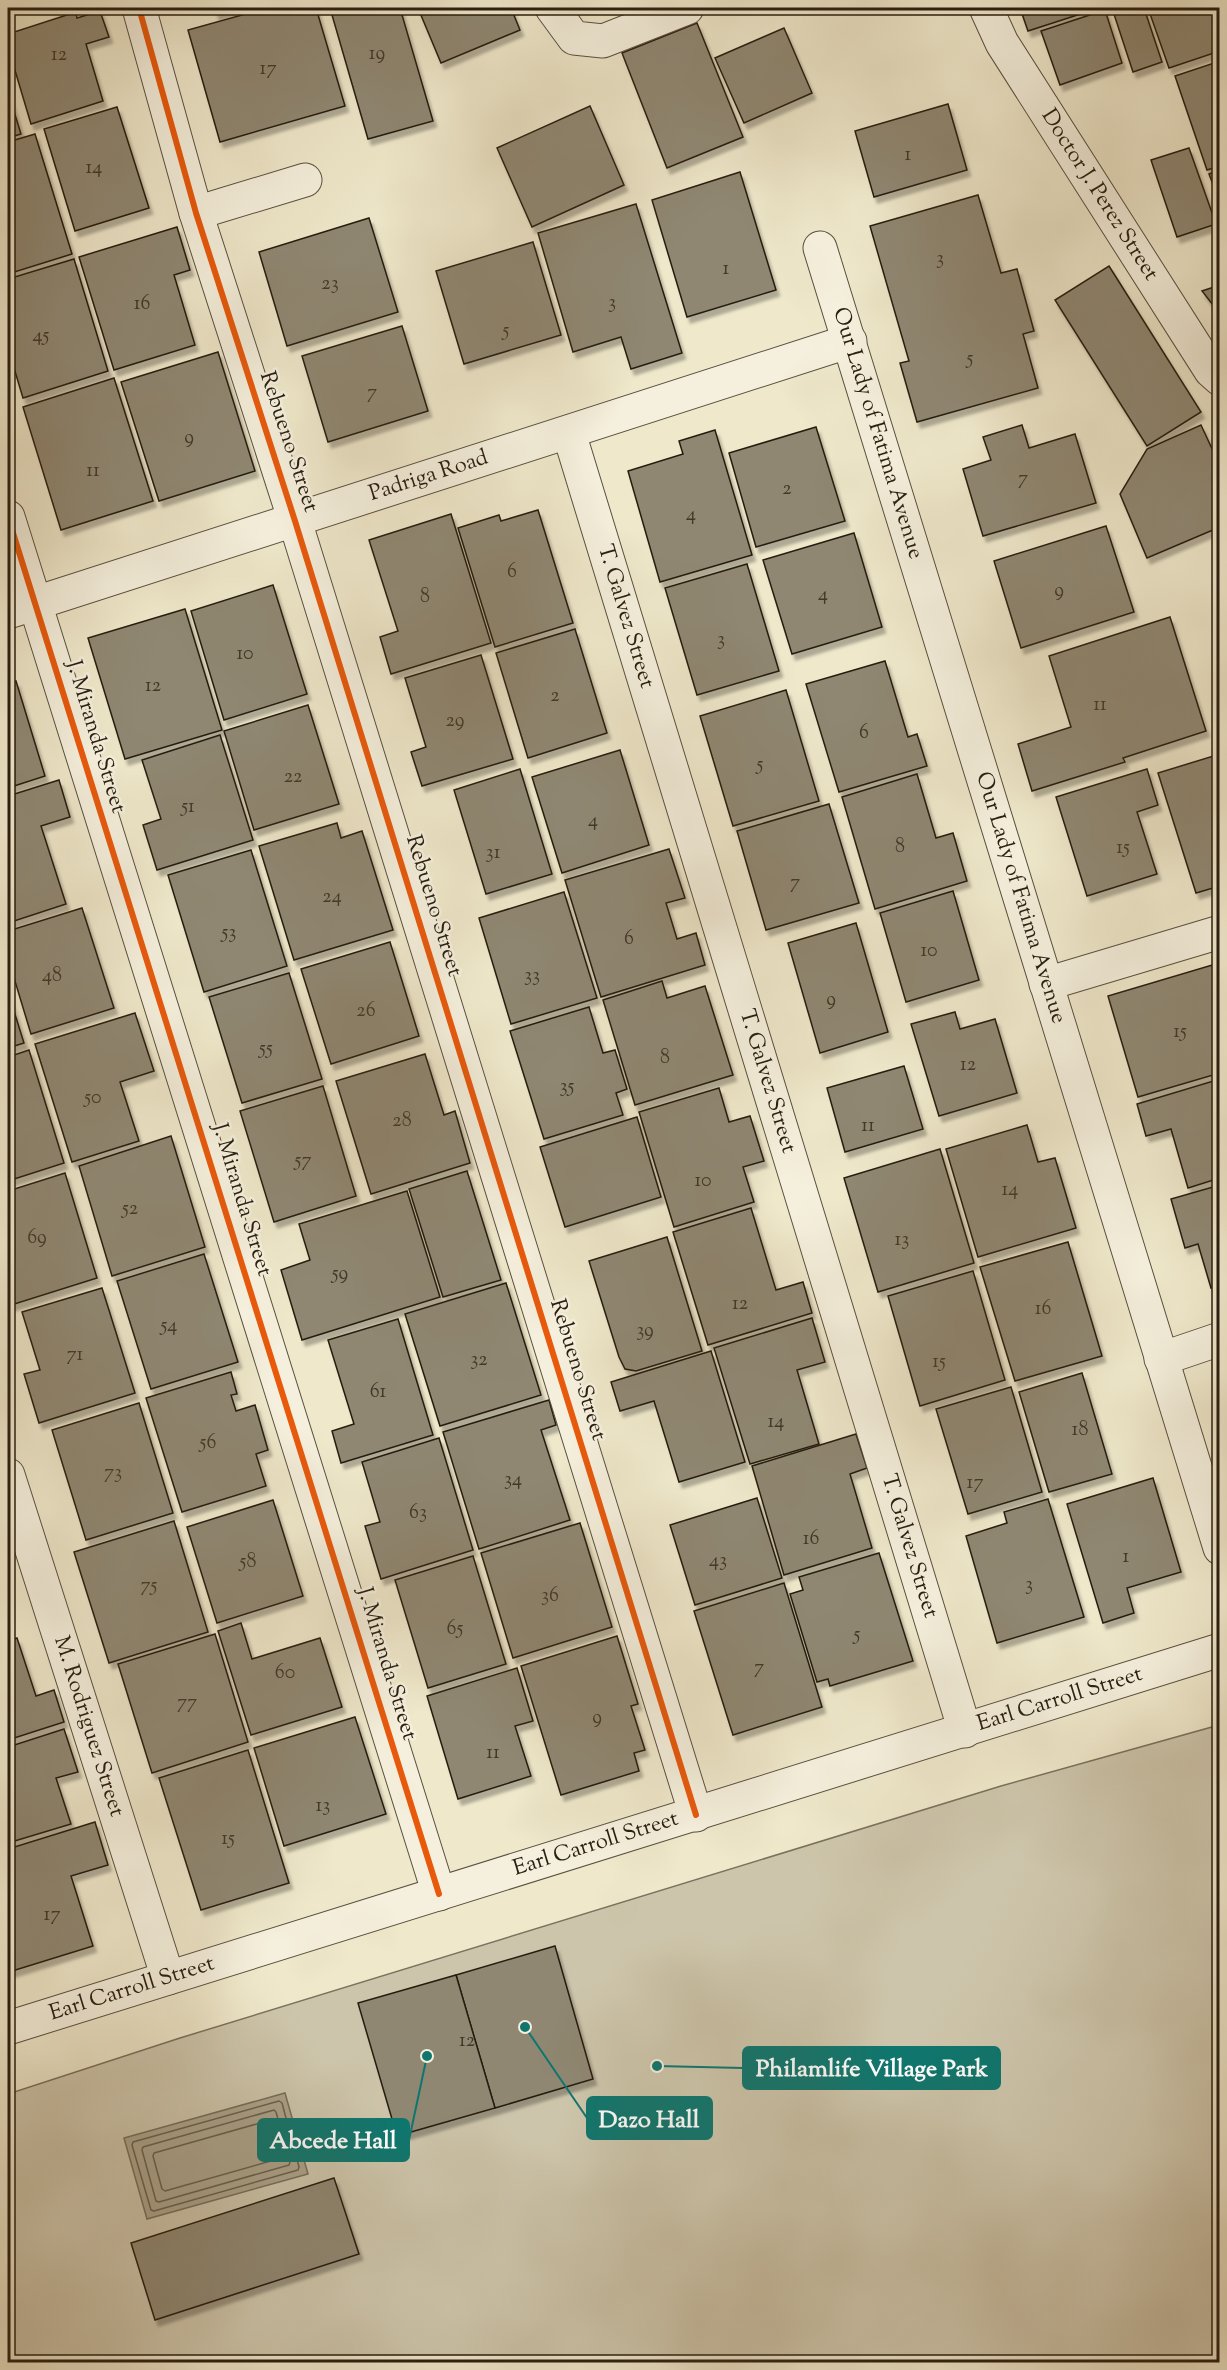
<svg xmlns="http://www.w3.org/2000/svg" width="1227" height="2370" font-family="'Sorts Mill Goudy',serif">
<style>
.green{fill:#cdc5ab;stroke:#7a715e;stroke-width:1.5}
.water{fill:#aba38c;stroke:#776d5b;stroke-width:1.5}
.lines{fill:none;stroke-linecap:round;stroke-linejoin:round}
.shore{stroke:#6a604e;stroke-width:1.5}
.building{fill:#8f8772;stroke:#281d11;stroke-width:1.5;filter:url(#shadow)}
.minor-casing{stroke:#5a5040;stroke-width:35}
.minor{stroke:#f5f0dd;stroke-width:33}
.cycleway-casing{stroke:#f5f0dd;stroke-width:10}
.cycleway{stroke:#e8590c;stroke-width:6}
.labels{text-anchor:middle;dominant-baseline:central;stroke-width:5;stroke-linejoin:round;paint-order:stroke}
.number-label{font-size:20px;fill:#423829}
.street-label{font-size:22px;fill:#281d11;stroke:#f5f0dd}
.leader{fill:none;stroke:#0f766e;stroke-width:2}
.callout-dot{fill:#0f766e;stroke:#f5f0dd;stroke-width:2}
.callout{fill:#0f766e;stroke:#0f766e;stroke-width:2}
.callout-label{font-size:24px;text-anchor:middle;font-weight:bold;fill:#fff}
</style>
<defs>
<filter id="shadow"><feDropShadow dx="3.5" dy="6" stdDeviation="1.5" flood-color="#0004"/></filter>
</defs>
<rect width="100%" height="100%" fill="#efe8cb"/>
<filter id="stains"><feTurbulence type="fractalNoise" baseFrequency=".00333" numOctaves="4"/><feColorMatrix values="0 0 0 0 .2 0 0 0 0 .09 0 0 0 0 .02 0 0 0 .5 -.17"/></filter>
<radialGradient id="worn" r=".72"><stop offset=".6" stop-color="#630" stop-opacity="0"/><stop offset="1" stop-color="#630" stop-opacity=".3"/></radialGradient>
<!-- green -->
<path class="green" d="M1212,1727L1219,1752V2362H8V2094L180,2038L1001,1786Z"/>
<!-- water -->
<path class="water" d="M285,2093L308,2174L147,2219L124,2138Z"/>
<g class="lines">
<!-- shore -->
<g class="shore">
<path d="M279,2101L282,2103L299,2167L298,2170L154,2211L151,2210L132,2145L133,2142Z"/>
<path d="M274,2110L276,2112L290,2162L289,2165L159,2202L156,2201L142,2150L143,2147Z"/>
<path d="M267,2121L270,2124L279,2156L278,2159L165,2191L162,2189L153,2156L154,2153Z"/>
</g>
</g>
<!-- building -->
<g class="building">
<path d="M214,8H240L216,14Z"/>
<path d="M267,8H316L345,106L220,142L188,30Z"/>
<path d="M330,8H400L433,121L368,139Z"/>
<path d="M418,8H511L520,30L441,63Z"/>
<path d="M1020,8H1099L1028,31Z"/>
<path d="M1112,8H1144L1162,62L1133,72Z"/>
<path d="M1148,8H1214L1220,24V51L1169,68Z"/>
<path d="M1105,10L1122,63L1060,85L1041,31Z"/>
<path d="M100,11L109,37L86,44L103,101L31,124L8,47V34L76,12L77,18Z"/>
<path d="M697,23L743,137L667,168L622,53Z"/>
<path d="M784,28L812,93L744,123L715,58Z"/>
<path d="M1220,61V166L1207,170L1175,76Z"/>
<path d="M8,92L21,134L8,138Z"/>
<path d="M948,104L967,170L874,197L855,131Z"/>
<path d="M590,106L624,185L532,227L497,148Z"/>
<path d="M117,107L149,208L75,231L44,129Z"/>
<path d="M35,134L72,254L8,274V142Z"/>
<path d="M1189,148L1216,224L1177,237L1151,160Z"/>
<path d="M1220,170V203L1209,174Z"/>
<path d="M740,172L776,290L687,317L652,200Z"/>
<path d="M978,195L1001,273L1017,269L1034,331L1023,334L1038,388L917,422L900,363L909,361L870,226Z"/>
<path d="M636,204L682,353L631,369L621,337L573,352L538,233Z"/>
<path d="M369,218L398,312L287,346L259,252Z"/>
<path d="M177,227L190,270L174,275L195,345L114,370L79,257Z"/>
<path d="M533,242L561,335L464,364L436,271Z"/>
<path d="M74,259L108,371L23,398L8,348V279Z"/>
<path d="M1109,266L1201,412L1147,446L1055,300Z"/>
<path d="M1220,285V314L1202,291Z"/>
<path d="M402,326L428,411L328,442L302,356Z"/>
<path d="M218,352L255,471L159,501L121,382Z"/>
<path d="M114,378L153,501L61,530L23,407Z"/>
<path d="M1022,425L1029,448L1075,434L1096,503L983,536L963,469L991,460L983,437Z"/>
<path d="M1201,425L1220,466V527L1147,558L1120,494L1147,449Z"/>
<path d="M816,427L845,521L756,547L729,453Z"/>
<path d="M715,430L752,555L660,582L628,471L683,454L679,441Z"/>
<path d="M538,510L573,623L495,647L458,528L499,515L501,521Z"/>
<path d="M451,514L491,643L391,674L380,637L398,631L369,540Z"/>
<path d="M1106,526L1134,612L1021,648L994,561Z"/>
<path d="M854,533L882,627L792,654L763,560Z"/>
<path d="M747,564L779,671L697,695L665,588Z"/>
<path d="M273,585L307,694L224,720L191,611Z"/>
<path d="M185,609L222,730L125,759L88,638Z"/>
<path d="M1170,617L1206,731L1123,758L1125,762L1032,791L1018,744L1071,727L1049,656Z"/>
<path d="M575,629L607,733L528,758L496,653Z"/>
<path d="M481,655L513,759L422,786L411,752L426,747L405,678Z"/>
<path d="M885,661L908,737L917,734L927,766L839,792L806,684Z"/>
<path d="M16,681L45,776L8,788V684Z"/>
<path d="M786,690L819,801L733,826L700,716Z"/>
<path d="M308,705L339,804L254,830L224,731Z"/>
<path d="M220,735L253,840L157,870L143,825L161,819L142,760Z"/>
<path d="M620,750L649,845L562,873L532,777Z"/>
<path d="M1220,754V886L1196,893L1158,773Z"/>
<path d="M520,769L552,874L486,894L454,790Z"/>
<path d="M1147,769L1158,805L1137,812L1157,874L1087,896L1056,797Z"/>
<path d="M917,774L936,838L953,833L967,881L875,909L842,797Z"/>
<path d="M59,780L70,817L41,826L66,904L8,923V796Z"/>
<path d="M829,804L859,903L766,930L737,831Z"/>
<path d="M337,823L341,838L362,831L393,930L294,960L259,846Z"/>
<path d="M669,849L685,898L666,903L677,939L696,933L705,965L601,997L565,880Z"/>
<path d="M251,850L287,966L204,992L168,875Z"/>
<path d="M953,891L979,980L906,1002L880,913Z"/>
<path d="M564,892L597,998L511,1024L479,918Z"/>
<path d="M82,908L114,1008L31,1034L8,958V931Z"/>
<path d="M856,923L888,1032L820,1053L788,943Z"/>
<path d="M390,942L419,1036L331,1064L301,969Z"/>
<path d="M1219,963L1220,1073L1138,1097L1108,996Z"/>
<path d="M289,973L322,1079L242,1103L209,997Z"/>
<path d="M662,981L667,998L705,986L733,1075L635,1105L603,1000Z"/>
<path d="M8,992L24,1043L8,1048Z"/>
<path d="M589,1007L603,1053L615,1050L627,1089L616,1093L623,1115L544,1139L510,1031Z"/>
<path d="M955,1012L960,1029L995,1019L1017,1093L939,1116L911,1024Z"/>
<path d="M135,1013L154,1071L120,1082L139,1141L72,1162L35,1044Z"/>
<path d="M29,1050L64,1163L8,1181V1057Z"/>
<path d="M425,1054L444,1115L455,1111L470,1163L371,1194L336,1081Z"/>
<path d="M904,1066L923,1129L845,1152L827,1088Z"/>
<path d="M1220,1079V1178L1188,1188L1171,1129L1146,1136L1137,1104Z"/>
<path d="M323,1086L356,1196L274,1222L240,1111Z"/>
<path d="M719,1088L729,1122L750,1116L764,1161L743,1167L754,1202L674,1227L639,1112Z"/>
<path d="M637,1117L661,1197L565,1227L540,1147Z"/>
<path d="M1027,1125L1038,1162L1055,1158L1076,1228L978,1257L946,1149Z"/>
<path d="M171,1136L205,1247L112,1276L79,1166Z"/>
<path d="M940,1149L974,1263L878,1292L844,1178Z"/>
<path d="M467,1171L501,1280L443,1297L409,1189Z"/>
<path d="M65,1173L97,1278L8,1306V1281L11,1279L8,1269V1191Z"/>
<path d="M1220,1185V1286L1211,1288L1198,1244L1185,1248L1171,1199Z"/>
<path d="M407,1191L440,1297L302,1340L281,1270L310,1260L299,1224Z"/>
<path d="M751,1208L776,1290L803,1282L812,1313L708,1345L673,1232Z"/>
<path d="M667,1237L702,1351L636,1371L625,1369L619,1357L589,1261Z"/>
<path d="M1068,1242L1102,1356L1015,1381L980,1267Z"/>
<path d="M204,1254L238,1362L151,1389L117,1281Z"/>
<path d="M973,1271L1005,1380L920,1406L888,1296Z"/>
<path d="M506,1283L541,1395L440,1426L405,1314Z"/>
<path d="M102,1288L135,1393L39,1423L24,1374L40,1370L22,1312Z"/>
<path d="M812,1318L825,1362L797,1370L819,1444L750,1464L714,1348Z"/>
<path d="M398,1319L433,1435L341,1463L332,1431L354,1424L328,1340Z"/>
<path d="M711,1351L745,1462L679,1482L654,1401L620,1411L611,1382Z"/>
<path d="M231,1372L237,1394L231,1395L236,1411L255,1405L268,1450L256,1454L266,1486L182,1512L146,1398Z"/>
<path d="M1082,1373L1112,1474L1049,1492L1019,1392Z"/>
<path d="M1011,1387L1042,1492L968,1514L936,1409Z"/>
<path d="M549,1400L556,1425L541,1430L570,1520L479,1549L443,1432Z"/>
<path d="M139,1403L173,1513L86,1540L52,1430Z"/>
<path d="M856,1434L867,1468L850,1474L872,1548L784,1575L752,1466Z"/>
<path d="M439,1438L473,1550L381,1579L365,1526L380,1522L362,1462Z"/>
<path d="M1153,1478L1181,1572L1127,1588L1134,1613L1103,1623L1067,1504Z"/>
<path d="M757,1498L782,1578L695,1605L670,1525Z"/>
<path d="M1048,1499L1084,1617L997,1643L966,1536L1007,1523L1004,1512Z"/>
<path d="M273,1500L303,1596L217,1623L187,1527Z"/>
<path d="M174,1521L208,1632L109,1663L74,1552Z"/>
<path d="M580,1523L612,1627L513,1658L481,1553Z"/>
<path d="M879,1553L913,1661L830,1686L828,1679L817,1682L790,1594L803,1590L799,1577Z"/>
<path d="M473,1556L506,1664L428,1688L395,1580Z"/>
<path d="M784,1583L822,1707L733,1735L694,1611Z"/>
<path d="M241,1623L252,1659L320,1638L342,1707L251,1735L218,1631Z"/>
<path d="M215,1634L248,1742L152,1773L118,1664Z"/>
<path d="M617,1636L638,1704L631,1706L645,1750L634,1753L639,1771L561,1795L521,1666Z"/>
<path d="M17,1638L36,1696L54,1690L64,1722L8,1740V1641Z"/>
<path d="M517,1668L533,1721L515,1726L531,1776L458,1799L427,1696Z"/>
<path d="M355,1717L386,1814L284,1846L254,1748Z"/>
<path d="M64,1729L78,1772L56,1778L71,1824L8,1843V1747Z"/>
<path d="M248,1750L289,1883L201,1910L159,1778Z"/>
<path d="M95,1822L108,1865L71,1876L93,1946L9,1972L8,1849Z"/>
<path d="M555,1946L593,2079L495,2108L456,1975Z"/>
<path d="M456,1975L495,2108L397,2136L358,2003Z"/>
<path d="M334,2178L359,2254L155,2320L131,2243Z"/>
</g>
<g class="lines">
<defs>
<g id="minor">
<path d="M139,8L196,213L295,521L696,1815"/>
<path d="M552,8L574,38L603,41L687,8"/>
<path id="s1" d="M986,8L1002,43L1211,371L1220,379"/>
<path d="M196,213L305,180"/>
<path id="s2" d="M820,248L1220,1548"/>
<path id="s3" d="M569,433L965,1731"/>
<path d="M8,517L439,1894"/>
<path id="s4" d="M8,612L850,341"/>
<path d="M1046,984L1220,932"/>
<path d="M1161,1359L1220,1339"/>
<path id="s5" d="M8,1475L168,1978"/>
<path id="s6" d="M8,2028L1220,1650"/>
</g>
</defs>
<!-- minor casing -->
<use href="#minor" class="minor-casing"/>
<!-- minor -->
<use href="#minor" class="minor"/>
<defs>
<g id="cycleway">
<path d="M139,8L196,213L295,521L696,1815"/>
<path d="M8,517L439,1894"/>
</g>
</defs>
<!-- cycleway casing -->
<use href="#cycleway" class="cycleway-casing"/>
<!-- cycleway -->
<use href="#cycleway" class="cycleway"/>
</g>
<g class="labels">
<!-- number labels -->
<g class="number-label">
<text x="377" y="54">19</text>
<text x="59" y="55">12</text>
<text x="268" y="69">17</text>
<text x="908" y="155">1</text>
<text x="94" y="168">14</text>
<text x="940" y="259">3</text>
<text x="726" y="269">1</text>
<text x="330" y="284">23</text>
<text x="612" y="303">3</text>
<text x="142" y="304">16</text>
<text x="506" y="331">5</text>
<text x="41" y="336">45</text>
<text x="970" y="359">5</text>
<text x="372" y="393">7</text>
<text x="189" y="438">9</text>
<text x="93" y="471">11</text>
<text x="1023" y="479">7</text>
<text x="787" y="489">2</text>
<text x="691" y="515">4</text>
<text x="512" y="572">6</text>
<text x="1059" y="591">9</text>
<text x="823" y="595">4</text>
<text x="425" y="597">8</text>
<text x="721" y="640">3</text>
<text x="245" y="654">10</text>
<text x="153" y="686">12</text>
<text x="555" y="696">2</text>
<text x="1100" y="705">11</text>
<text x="455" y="721">29</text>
<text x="864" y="733">6</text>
<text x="760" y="765">5</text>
<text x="293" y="777">22</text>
<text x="188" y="807">51</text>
<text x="593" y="821">4</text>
<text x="900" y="847">8</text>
<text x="1123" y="848">15</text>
<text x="493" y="853">31</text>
<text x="795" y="883">7</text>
<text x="332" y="897">24</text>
<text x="229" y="933">53</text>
<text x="629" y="939">6</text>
<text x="929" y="951">10</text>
<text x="52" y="976">48</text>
<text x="532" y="976">33</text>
<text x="831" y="1000">9</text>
<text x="366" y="1011">26</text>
<text x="1180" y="1032">15</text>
<text x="266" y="1049">55</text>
<text x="665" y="1058">8</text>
<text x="968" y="1065">12</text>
<text x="567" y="1087">35</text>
<text x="93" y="1098">50</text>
<text x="402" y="1121">28</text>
<text x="868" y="1126">11</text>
<text x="303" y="1161">57</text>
<text x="703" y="1181">10</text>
<text x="1010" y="1190">14</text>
<text x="130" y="1209">52</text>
<text x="37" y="1238">69</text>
<text x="902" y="1240">13</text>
<text x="340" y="1274">59</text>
<text x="740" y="1304">12</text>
<text x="1043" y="1309">16</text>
<text x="169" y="1326">54</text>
<text x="645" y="1331">39</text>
<text x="75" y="1355">71</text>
<text x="479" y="1360">32</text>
<text x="939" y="1362">15</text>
<text x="378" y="1392">61</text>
<text x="776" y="1422">14</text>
<text x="1080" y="1430">18</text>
<text x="208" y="1443">56</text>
<text x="113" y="1473">73</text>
<text x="513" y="1480">34</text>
<text x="975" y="1483">17</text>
<text x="418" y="1513">63</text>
<text x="811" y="1539">16</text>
<text x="1126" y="1557">1</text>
<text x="718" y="1561">43</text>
<text x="248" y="1562">58</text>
<text x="1029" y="1585">3</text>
<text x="149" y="1586">75</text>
<text x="550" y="1596">36</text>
<text x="455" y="1629">65</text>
<text x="857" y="1635">5</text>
<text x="759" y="1668">7</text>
<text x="285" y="1673">60</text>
<text x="187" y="1703">77</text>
<text x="597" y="1718">9</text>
<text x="493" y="1753">11</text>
<text x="323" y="1806">13</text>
<text x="228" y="1839">15</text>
<text x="52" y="1915">17</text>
<text x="467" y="2041">12</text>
</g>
<!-- street labels -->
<g class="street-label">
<text stroke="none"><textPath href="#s1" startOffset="219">Doctor J. Perez Street</textPath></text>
<text stroke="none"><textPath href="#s2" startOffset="194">Our Lady of Fatima Avenue</textPath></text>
<text transform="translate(288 442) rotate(72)">Rebueno Street</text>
<text stroke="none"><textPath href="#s4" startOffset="442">Padriga Road</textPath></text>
<text stroke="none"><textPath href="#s3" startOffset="192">T. Galvez Street</textPath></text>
<text transform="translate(95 737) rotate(73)">J. Miranda Street</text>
<text stroke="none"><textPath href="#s2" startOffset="680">Our Lady of Fatima Avenue</textPath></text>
<text transform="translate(433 906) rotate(73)">Rebueno Street</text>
<text stroke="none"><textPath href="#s3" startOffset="678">T. Galvez Street</textPath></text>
<text transform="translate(241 1200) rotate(73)">J. Miranda Street</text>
<text transform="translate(577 1370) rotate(73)">Rebueno Street</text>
<text stroke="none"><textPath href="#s3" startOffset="1164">T. Galvez Street</textPath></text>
<text transform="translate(386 1664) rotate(73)">J. Miranda Street</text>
<text stroke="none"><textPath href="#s6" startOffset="1102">Earl Carroll Street</textPath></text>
<text stroke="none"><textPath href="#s5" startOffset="264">M. Rodriguez Street</textPath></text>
<text stroke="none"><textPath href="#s6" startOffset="616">Earl Carroll Street</textPath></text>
<text stroke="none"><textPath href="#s6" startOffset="130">Earl Carroll Street</textPath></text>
</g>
</g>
<!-- callouts -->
<path class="leader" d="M657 2066L743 2068M525 2027L587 2118M427 2056L409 2140"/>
<g class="callout-dot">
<circle cx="657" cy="2066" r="6"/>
<circle cx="525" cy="2027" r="6"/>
<circle cx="427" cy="2056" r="6"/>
</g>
<g class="callout">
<rect x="743" y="2047" width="257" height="42" rx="6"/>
<rect x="587" y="2097" width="125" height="42" rx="6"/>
<rect x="258" y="2119" width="151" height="42" rx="6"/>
</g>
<g class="callout-label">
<text x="872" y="2076">Philamlife Village Park</text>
<text x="649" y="2127">Dazo Hall</text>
<text x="333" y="2148">Abcede Hall</text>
</g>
<!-- margin -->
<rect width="1227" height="2370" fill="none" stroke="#efe8cb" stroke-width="30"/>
<rect x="9" y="9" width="1209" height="2352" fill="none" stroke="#281d11" stroke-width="3"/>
<rect x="15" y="15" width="1197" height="2340" fill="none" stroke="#281d11" stroke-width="1.5"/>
<rect width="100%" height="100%" filter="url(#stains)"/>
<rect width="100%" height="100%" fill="url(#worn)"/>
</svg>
